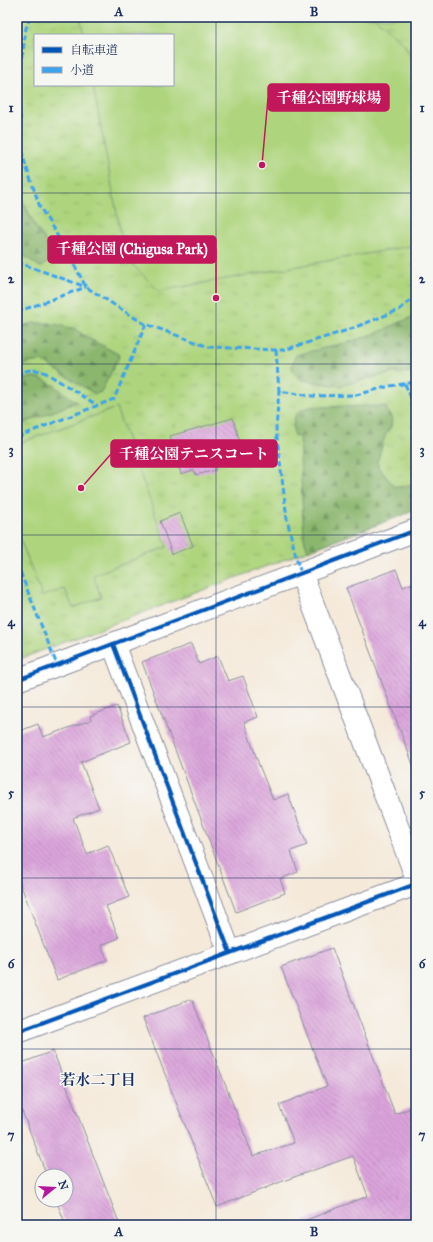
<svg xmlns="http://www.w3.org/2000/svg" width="433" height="1242" font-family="'IM FELL Great Primer','Noto Serif JP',serif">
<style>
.grass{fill:url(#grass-tufts);stroke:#64826e;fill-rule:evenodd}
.forest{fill:url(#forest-firs);stroke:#527266}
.garden{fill:#aed57e;stroke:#64826e}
.building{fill:url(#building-back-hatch)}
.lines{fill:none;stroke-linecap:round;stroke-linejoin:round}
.street-casing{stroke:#888c9c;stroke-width:24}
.street{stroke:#fff;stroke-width:22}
.quiet{stroke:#3da3ed;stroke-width:3;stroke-dasharray:6 3;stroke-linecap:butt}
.cycleway-casing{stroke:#f6f6f2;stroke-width:6}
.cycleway{stroke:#0057b8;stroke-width:4}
.grid{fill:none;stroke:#1b2f5e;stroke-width:1;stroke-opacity:0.55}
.labels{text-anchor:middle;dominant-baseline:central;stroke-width:3;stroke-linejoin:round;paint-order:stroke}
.neighbourhood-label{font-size:15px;font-weight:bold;fill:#1b2f5e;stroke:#f6f6f2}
.leader{fill:none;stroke:#c2185b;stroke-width:1.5}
.callout-dot{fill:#c2185b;stroke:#f6f6f2;stroke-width:1.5}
.callout{fill:#c2185b;stroke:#c2185b;stroke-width:1.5}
.callout-label{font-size:15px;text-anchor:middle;font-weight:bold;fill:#fff}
.neatline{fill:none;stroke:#1b2f5e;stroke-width:1.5}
.grid-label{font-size:13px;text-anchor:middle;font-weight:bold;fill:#1b2f5e}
</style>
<defs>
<pattern id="grass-tufts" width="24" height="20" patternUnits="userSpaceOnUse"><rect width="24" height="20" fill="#aed57e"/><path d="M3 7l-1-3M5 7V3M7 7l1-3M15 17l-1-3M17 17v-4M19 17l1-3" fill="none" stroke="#95b76f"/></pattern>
<pattern id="forest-firs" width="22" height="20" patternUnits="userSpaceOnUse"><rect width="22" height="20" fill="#8ab66d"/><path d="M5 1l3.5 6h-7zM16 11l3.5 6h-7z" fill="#70945d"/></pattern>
<pattern id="building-back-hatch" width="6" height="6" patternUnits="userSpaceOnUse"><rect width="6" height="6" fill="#dba4db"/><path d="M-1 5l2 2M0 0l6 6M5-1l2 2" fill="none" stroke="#b186b5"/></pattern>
</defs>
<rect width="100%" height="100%" fill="#f6f6f2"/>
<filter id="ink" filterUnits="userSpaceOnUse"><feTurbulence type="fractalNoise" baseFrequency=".025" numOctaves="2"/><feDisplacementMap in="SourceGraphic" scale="8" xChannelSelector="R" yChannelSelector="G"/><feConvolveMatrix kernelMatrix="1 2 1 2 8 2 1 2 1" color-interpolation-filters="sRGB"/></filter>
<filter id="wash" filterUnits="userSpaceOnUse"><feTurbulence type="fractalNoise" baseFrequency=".012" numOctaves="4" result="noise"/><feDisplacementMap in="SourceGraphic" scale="16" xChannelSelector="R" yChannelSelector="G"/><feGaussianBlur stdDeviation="0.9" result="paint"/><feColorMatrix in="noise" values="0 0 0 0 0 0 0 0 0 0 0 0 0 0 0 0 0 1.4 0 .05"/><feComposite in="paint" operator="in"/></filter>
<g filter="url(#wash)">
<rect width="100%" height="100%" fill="#f5e9d9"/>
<!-- grass -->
<path class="grass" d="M17,17H416V510L17,660ZM35,35H173V85H35Z"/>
<!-- forest -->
<g class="forest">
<path d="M17,184L25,205L35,226L54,252L53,257L44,266L40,267L17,251Z"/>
<path d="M416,315V372L392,373L339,386L302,380C291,372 290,367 296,355L352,341L377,333Z"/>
<path d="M35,323H50L76,329L86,337L118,354L119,357L101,392L95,394L42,361L26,363L17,369V327Z"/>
<path d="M32,377C46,377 65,394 77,402L17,426V382Z"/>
<path d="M382,406L386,407L392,419L391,426L385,436L377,462L379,468L394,486L400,487L413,484L416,485V510L308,551L304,539L299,437L294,436C292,421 293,411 309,407Z"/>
</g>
<!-- garden -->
<g class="garden">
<path d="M80,17H374L404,44L416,66V245L159,291L125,257L93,85H173V35H84Z"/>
<path d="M116,408L167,547L93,575L101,597L73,608L65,589L42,596L17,531V444Z"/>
</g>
<g id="blocks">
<!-- building -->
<g class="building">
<path d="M233,418L244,456L214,464L216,470L196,475L194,470L181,474L170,436Z"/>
<path d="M180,513L193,546L172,554L160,521Z"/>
<path d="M396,569L403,587L416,582V767H414L346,588Z"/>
<path d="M191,644L199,664L218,656L228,681L243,676L258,717L244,722L259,765L273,800L288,794L307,845L291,851L298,872L280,879L285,893L236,912L142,662Z"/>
<path d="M117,706L131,742L81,762L99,808L73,818L87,854L108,845L129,897L106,906L119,938L101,945L107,960L57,980L17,875V732L38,724L43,737L91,720L90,716Z"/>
<path d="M332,948L395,1114L416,1106V1225H297L296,1224L368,1196L353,1156L283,1181L217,1207L143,1018L192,999L253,1156L294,1143L279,1105L327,1086L281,967Z"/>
<path d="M53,1051L120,1225H66L56,1200H66V1176H47L17,1098V1065Z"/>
</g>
</g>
</g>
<g filter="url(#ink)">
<use href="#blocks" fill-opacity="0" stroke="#888c9c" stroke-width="1"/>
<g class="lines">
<defs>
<g id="street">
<path d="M301,573L416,876"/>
<path d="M113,644L230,953"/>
<path d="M17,680L416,530"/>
<path d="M17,1032L416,884"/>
</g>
</defs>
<!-- street casing -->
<use href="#street" class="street-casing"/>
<!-- street -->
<use href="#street" class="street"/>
<!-- quiet -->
<g class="quiet">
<path d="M30,17L26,28L18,88L23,157L40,207L69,255L86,287L143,323L209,347L276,350H284L348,330L399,310L416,296"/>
<path d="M17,262L86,287"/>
<path d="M17,312L86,287"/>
<path d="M276,350L279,391"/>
<path d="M17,376C28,368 34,369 46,373L97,405"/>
<path d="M405,384L416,409"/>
<path d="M17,437L114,399L146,324"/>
<path d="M17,564L57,665"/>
<path d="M301,573L297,561L287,519L276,429L279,391L312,396L356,395L390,386L416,382"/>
</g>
<defs>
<g id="cycleway">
<path d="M113,644L230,953"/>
<path d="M17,680L416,530"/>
<path d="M17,1032L416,884"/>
</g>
</defs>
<!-- cycleway casing -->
<use href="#cycleway" class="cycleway-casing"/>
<!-- cycleway -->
<use href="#cycleway" class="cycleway"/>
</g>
</g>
<!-- grid -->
<path class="grid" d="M216,17V1225M17,193H416M17,364H416M17,535H416M17,707H416M17,878H416M17,1049H416"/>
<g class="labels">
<!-- neighbourhood labels -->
<g class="neighbourhood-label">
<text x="98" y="1080">若水二丁目</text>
</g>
</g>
<!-- callouts -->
<path class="leader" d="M262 165L268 98M216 298L216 249M81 488L111 454"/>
<g class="callout-dot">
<circle cx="262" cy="165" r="4"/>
<circle cx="216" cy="298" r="4"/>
<circle cx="81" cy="488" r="4"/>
</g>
<g class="callout">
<rect x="268" y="84" width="121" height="27" rx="4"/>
<rect x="48" y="236" width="168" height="27" rx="4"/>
<rect x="111" y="440" width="166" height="27" rx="4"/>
</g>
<g class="callout-label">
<text x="329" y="103">千種公園野球場</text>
<text x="132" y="254">千種公園 (Chigusa Park)</text>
<text x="194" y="459">千種公園テニスコート</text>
</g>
<!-- margin -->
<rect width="433" height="1242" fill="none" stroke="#f6f6f2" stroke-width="44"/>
<!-- legend -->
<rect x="34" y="34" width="140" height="52" fill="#f6f6f2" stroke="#9ea6b7"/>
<rect x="42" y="47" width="20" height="6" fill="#0057b8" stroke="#9ea6b7"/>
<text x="70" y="54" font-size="12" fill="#1b2f5e">自転車道</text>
<rect x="42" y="67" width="20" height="6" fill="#3da3ed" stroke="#9ea6b7"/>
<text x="70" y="74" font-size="12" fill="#1b2f5e">小道</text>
<!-- north arrow -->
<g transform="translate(54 1188) rotate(72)"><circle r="19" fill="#f6f6f2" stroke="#9ea6b7"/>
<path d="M0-3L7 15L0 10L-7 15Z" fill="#b5179e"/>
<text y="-6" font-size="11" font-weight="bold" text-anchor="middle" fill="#1b2f5e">N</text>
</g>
<rect x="22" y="22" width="389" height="1198" class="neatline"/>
<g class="grid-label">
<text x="119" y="16">A</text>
<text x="314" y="16">B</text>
<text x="11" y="112">1</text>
<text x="422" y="112">1</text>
<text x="11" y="283">2</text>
<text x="422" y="283">2</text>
<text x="11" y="454">3</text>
<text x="422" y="454">3</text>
<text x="11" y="626">4</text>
<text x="422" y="626">4</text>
<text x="11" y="797">5</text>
<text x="422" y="797">5</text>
<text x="11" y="968">6</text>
<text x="422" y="968">6</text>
<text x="11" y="1139">7</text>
<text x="422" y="1139">7</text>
<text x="119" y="1236">A</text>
<text x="314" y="1236">B</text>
</g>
</svg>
